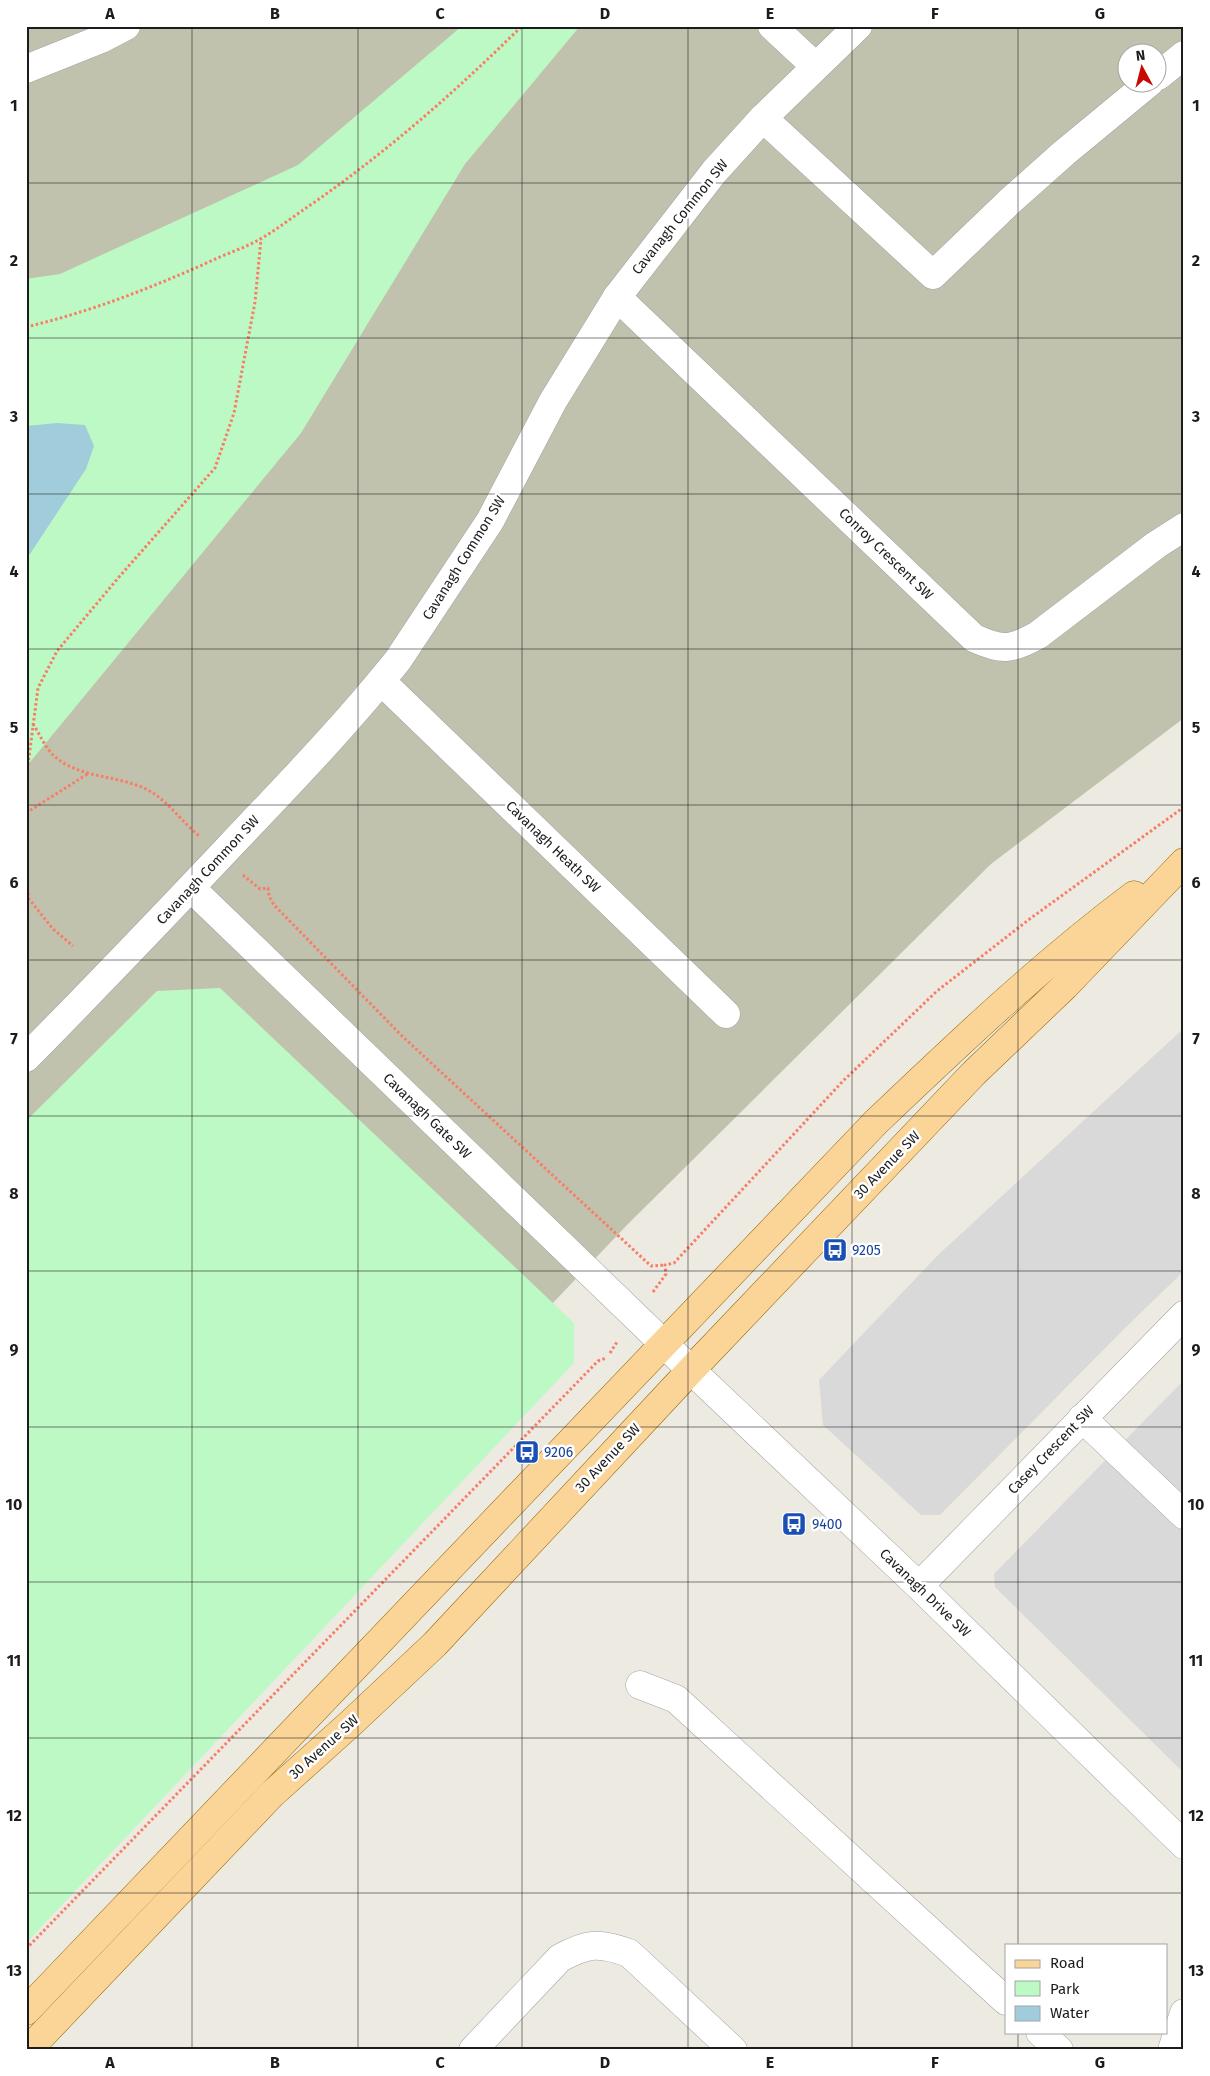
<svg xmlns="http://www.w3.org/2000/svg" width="1210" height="2076" font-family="'Fira Sans',sans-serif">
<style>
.residential{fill:#dad9d9}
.construction{fill:#c1c2ad;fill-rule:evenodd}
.park{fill:#bdf9c4}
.water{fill:#a1ccdb}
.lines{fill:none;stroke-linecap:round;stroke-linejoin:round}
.minor-casing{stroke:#a3a3a3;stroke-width:29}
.major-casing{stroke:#936801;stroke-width:29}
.path{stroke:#f97c67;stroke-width:3;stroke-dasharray:2.5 2.5;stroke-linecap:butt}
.minor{stroke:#fff;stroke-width:28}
.major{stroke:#fbd498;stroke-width:28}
.grid{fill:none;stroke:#1c1c1c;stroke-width:1;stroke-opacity:0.55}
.labels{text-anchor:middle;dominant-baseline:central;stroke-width:5;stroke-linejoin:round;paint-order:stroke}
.street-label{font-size:14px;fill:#1c1c1c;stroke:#fff}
.transit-label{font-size:14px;fill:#164399;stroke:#fff;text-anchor:start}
.neatline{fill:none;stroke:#1c1c1c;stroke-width:2}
.grid-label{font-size:16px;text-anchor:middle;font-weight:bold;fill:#1c1c1c}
</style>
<rect width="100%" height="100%" fill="#edeae1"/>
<!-- residential -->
<g class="residential">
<path d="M1184,1028V1271L1126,1327L940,1515H921L823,1425L819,1380L937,1256Z"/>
<path d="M1184,1380V1773L995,1587L994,1574Z"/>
</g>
<!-- construction -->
<path class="construction" d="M26,26H1184V718L991,864L627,1225L26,1858ZM1128,52H1158V82H1128Z"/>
<!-- park -->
<g class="park">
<path d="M462,26H580L465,164L301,433L26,767V279L60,274L298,165Z"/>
<path d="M220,988L574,1323V1363L26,1943V1121L157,991Z"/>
</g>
<!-- water -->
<path class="water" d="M57,423L85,425L94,446L86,469L26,560V426Z"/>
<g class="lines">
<defs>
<g id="minor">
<path d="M772,26L815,66"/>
<path d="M26,69L101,39L126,26"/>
<path d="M1158,76L1184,55"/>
<path d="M763,118L933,275L1010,201L1064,153L1150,82"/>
<path d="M617,297L974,638C1002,651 1011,650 1038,635L1156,545L1184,527"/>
<path d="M381,681L726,1014"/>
<path d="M191,888L691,1370L919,1586L1184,1845"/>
<path d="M26,1058C95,988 163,917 231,845C288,785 346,725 398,660L490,521L553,401L617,297L714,172L763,118L858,26"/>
<path d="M1082,1418L1184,1515"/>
<path d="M919,1586L1184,1315"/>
<path d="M640,1685L676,1699L1006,2001"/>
<path d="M1040,2032L1059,2050"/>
<path d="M473,2050L560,1958C588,1943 599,1942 629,1953L733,2050"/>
<path d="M1172,2050L1184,2013"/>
</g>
<g id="major">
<path d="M26,2011L876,1122C959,1043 1042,964 1134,895"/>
<path d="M28,2050L272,1794L351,1723L435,1644L691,1370L974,1073L1065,986L1184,862"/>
</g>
</defs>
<!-- minor casing -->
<use href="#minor" class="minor-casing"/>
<!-- major casing -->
<use href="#major" class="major-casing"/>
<!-- path -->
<g class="path">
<path d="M26,327C90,312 151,288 211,261C228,253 247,247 262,238C279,228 294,216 309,206C387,152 455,92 522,26"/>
<path d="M33,724C39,733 46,749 54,756C79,778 115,775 144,788C167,799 180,820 199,836"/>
<path d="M26,780L38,688L57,651L119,577L215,468L234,413L255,302L261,239"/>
<path d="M26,813L89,773"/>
<path d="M243,875L260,889L268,888L269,896L274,905L402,1036L651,1266L665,1265"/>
<path d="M26,878L29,899L53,929L73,946"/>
<path d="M653,1292L666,1274L665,1265L674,1263L843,1081L937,991L1031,918L1184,807"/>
<path d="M610,1353L617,1342"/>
<path d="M26,1949L598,1361L606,1358"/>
</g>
<!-- minor -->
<use href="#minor" class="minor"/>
<!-- major -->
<use href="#major" class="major"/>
</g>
<!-- grid -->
<path class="grid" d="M192,26V2050M358,26V2050M522,26V2050M688,26V2050M852,26V2050M1018,26V1945M26,183H1184M26,338H1184M26,494H1184M26,649H1184M26,805H1184M26,960H1184M26,1116H1184M26,1271H1184M26,1427H1184M26,1582H1184M26,1738H1184M26,1893H1184M1018,2032V2050"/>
<!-- icons -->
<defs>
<symbol id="bus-square" viewBox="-11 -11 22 22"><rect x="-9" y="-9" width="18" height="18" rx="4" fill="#1a4fb4" stroke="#fff"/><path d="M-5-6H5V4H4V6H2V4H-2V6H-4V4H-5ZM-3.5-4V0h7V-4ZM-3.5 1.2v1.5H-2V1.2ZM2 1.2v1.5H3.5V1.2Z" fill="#fff"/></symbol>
</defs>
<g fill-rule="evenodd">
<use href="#bus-square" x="821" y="1236" width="28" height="28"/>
<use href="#bus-square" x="513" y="1438" width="28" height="28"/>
<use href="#bus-square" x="780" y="1510" width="28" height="28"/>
</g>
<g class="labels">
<!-- street labels -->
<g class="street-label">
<text transform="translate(680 217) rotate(-51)">Cavanagh Common SW</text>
<text transform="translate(886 554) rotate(44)">Conroy Crescent SW</text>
<text transform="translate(464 558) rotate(-58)">Cavanagh Common SW</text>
<text transform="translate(553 847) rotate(44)">Cavanagh Heath SW</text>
<text transform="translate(208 870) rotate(-47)">Cavanagh Common SW</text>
<text transform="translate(427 1116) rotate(44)">Cavanagh Gate SW</text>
<text transform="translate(887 1165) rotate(-46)">30 Avenue SW</text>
<text transform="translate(1051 1450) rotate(-46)">Casey Crescent SW</text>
<text transform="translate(608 1458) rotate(-47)">30 Avenue SW</text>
<text transform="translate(925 1593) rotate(44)">Cavanagh Drive SW</text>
<text transform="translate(324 1747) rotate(-42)">30 Avenue SW</text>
</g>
<!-- transit labels -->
<g class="transit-label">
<text x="852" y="1250">9205</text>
<text x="544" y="1452">9206</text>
<text x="812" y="1524">9400</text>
</g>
</g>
<!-- border -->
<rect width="1210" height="2076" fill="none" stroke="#ffffff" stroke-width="55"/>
<!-- legend -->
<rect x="1005" y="1944" width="162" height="90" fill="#ffffff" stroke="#a4a4a4"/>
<rect x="1015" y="1960" width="25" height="8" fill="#fbd498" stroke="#a4a4a4"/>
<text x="1050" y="1968" font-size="15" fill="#1c1c1c">Road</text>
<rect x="1015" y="1981" width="25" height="15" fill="#bdf9c4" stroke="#a4a4a4"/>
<text x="1050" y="1994" font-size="15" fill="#1c1c1c">Park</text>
<rect x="1015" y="2006" width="25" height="15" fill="#a1ccdb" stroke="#a4a4a4"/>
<text x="1050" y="2018" font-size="15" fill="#1c1c1c">Water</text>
<!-- north arrow -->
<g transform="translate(1142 68) rotate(353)"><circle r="24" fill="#ffffff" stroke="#a4a4a4"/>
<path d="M0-4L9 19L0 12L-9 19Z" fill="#c70901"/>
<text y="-8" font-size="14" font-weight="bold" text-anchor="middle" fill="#1c1c1c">N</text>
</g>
<rect x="28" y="28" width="1154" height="2020" class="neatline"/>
<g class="grid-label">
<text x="110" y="19">A</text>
<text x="275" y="19">B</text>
<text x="440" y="19">C</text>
<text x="605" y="19">D</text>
<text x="770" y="19">E</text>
<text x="935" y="19">F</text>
<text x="1100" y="19">G</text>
<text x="14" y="111">1</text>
<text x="1196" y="111">1</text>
<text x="14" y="266">2</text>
<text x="1196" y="266">2</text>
<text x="14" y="422">3</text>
<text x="1196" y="422">3</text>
<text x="14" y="577">4</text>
<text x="1196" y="577">4</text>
<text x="14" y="733">5</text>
<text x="1196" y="733">5</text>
<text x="14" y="888">6</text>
<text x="1196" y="888">6</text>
<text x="14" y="1044">7</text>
<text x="1196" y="1044">7</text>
<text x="14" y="1199">8</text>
<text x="1196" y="1199">8</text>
<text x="14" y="1355">9</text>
<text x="1196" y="1355">9</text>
<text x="14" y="1510">10</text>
<text x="1196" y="1510">10</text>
<text x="14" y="1666">11</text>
<text x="1196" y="1666">11</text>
<text x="14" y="1821">12</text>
<text x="1196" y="1821">12</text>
<text x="14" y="1976">13</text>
<text x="1196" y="1976">13</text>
<text x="110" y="2068">A</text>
<text x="275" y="2068">B</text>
<text x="440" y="2068">C</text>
<text x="605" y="2068">D</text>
<text x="770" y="2068">E</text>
<text x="935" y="2068">F</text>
<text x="1100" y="2068">G</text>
</g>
</svg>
